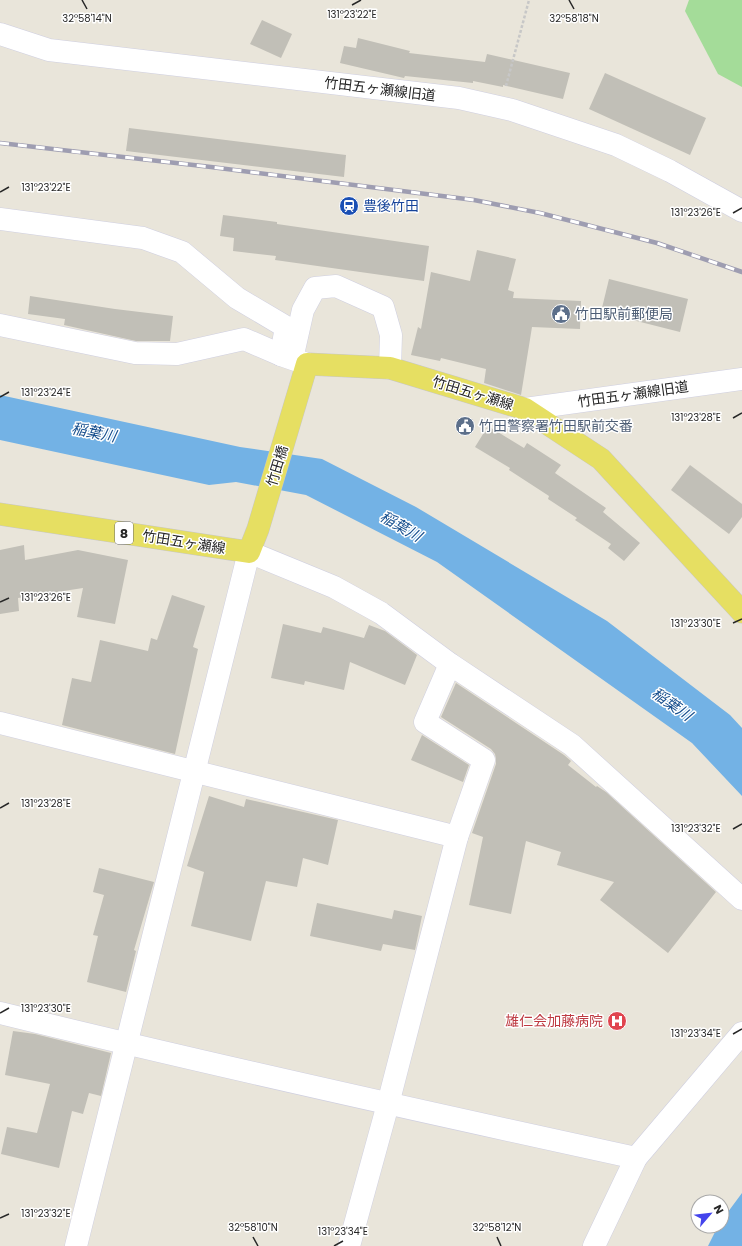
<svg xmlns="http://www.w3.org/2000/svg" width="742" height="1246" font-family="Poppins,'Noto Sans JP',sans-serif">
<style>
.green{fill:#a4dc99}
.water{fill:#73b2e5}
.building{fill:#c1bfb7}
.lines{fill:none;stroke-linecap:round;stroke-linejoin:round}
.minor-casing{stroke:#cfcfe0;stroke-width:23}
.major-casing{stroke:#c7c7c7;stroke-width:23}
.path{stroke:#c7c7c7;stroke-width:2.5;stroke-dasharray:3 2;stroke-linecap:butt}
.minor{stroke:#fff;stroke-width:22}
.major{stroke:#e6df62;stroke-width:22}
.rail-casing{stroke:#9e9db1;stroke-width:4.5}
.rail{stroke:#fff;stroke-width:3;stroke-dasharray:9;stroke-linecap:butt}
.ticks{fill:none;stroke:#272727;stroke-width:1.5}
.labels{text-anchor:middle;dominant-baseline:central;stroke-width:3;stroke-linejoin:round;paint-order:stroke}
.shield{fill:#fff;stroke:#686868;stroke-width:1}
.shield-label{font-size:13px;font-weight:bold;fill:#272727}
.street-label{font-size:14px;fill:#272727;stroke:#fff}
.transit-label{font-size:14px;fill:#164399;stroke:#fff;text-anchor:start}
.service-label{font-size:14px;fill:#4e5e75;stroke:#fff;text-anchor:start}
.health-label{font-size:14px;fill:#be3a42;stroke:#fff;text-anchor:end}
.water-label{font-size:15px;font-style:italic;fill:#164e8d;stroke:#fff}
.ticks-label{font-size:10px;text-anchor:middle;fill:#272727;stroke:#fff;stroke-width:3;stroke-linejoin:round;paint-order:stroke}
</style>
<rect width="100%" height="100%" fill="#e9e5da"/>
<!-- green -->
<path class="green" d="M689,0H742V87L718,74L685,11Z"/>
<!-- water -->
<g class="water">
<path d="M0,395L240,447L322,459L416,507L607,621L730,715L742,728V796L692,743L437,562L306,495L236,482L209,485L0,440Z"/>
<path d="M742,1193V1246H708L718,1226H722V1220Z"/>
</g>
<!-- building -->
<g class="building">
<path d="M262,20L292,34L281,58L250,44Z"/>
<path d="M358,38L410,51L409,53L485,62L487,54L570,73L563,99L503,85V87L473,81V83L405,76L404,78L340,63L344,46L356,48Z"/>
<path d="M605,73L706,118L690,155L589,109Z"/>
<path d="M129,128L346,155L344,177L126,151Z"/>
<path d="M223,215L277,222V224L429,246L424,281L275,260L276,256L233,251L234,238L220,236Z"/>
<path d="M477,250L516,259L508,290L514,292L513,298L581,301L580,329L532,327L521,395L484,383L486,369L441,358L440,361L411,355L418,327L421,329L431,272L470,281Z"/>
<path d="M609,279L688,299L680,332L601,312Z"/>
<path d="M30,296L115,309L173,316L170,341H136L64,325L65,319L28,314Z"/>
<path d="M488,426L524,448L527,443L561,465L555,473L606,508L603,512L640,543L624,561L608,548L611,544L575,520L577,518L548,499L549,496L509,470L510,468L475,447Z"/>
<path d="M690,465L742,504V517L729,534L671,490Z"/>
<path d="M24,545L25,560L78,550L128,560L115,624L77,617L83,588L18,598L19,611L0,614V550Z"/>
<path d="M172,595L205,606L193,647L198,649L175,754L62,725L72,678L91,682L100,640L148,651L151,638L157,640Z"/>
<path d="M283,624L321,633L323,627L364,638L369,625L385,631L417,655L405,685L350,662L344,690L305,681L304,685L271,678Z"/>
<path d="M456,683L564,755L571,761L568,765L596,787L597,786L606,792L716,892L668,953L600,900L614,882L557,865L561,852L526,841L511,914L469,905L483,837L472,833L496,764V759L495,754L491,749L441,717Z"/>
<path d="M422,735L469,765L463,782L411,760Z"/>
<path d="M209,796L244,807L246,799L338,820L328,865L303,858L297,887L266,881L251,941L191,926L204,872L187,866Z"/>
<path d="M99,868L154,882L134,950L136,951L126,992L87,982L98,936L93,935L104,895L93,892Z"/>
<path d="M317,903L392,919L394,910L422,916L415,950L383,944L381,951L310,936Z"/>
<path d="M13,1031L35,1034L111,1053L101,1096L89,1093L83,1114L72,1111L59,1168L1,1154L7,1127L37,1133L50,1084L5,1075Z"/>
</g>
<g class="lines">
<defs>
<g id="minor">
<path d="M0,34L49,50L459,98L512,110L616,145L670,171L742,211"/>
<path d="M0,219L143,238L182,252L237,298L286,327L281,355"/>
<path d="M0,325L135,353L177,354L244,339L281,355L307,364"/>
<path d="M294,350L303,310L315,288L336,286L383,307L391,335L390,368"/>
<path d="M525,409L742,379"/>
<path d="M0,723L457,837"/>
<path d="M0,1013C211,1065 424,1112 636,1158"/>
<path d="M76,1246L249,552L334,587L381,613L450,664L572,745L742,899"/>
<path d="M349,1246L388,1104L457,837L484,760L425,722L450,664"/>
<path d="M594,1246L636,1158L742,1033"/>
</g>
<path id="major" d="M0,514L249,552L258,529L307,364L390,368L525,409L601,459L742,612"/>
</defs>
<!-- minor casing -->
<use href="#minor" class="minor-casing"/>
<!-- major casing -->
<use href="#major" class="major-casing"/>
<!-- path -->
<path class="path" d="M506,86L529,0"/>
<!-- minor -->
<use href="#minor" class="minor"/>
<!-- major -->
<use href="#major" class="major"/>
<defs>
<path id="rail" d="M0,143L211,167L474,200L540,213L657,243L742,272"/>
</defs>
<!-- rail casing -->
<use href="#rail" class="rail-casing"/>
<!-- rail -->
<use href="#rail" class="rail"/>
</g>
<!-- ticks -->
<path class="ticks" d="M82,0L87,9M569,0L574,9M352,5L361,0M0,192L9,187M733,213L742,208M0,397L9,392M733,418L742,413M0,602L9,598M733,623L742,619M0,808L9,803M733,829L742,824M0,1013L9,1008M733,1034L742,1029M0,1218L9,1214M253,1237L258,1246M497,1237L501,1246M334,1246L343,1241"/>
<!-- icons -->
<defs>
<symbol id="station-disc" viewBox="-11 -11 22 22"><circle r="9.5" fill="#1a4fb4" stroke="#fff"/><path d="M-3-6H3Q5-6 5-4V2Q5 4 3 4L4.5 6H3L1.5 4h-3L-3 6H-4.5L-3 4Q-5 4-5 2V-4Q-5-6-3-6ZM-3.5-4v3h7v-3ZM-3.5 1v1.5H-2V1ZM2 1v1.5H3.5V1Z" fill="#fff"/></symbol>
<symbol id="civic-disc" viewBox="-11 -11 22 22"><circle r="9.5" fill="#5c6f8a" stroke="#fff"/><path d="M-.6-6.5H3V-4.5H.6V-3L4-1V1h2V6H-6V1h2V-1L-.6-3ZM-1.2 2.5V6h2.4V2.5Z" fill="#fff"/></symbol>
<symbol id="hospital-disc" viewBox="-11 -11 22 22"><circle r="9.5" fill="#e0444e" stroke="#fff"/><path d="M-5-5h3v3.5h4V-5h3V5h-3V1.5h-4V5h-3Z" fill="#fff"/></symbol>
</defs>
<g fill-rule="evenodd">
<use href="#station-disc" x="338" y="195" width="22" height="22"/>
<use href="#civic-disc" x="550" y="303" width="22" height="22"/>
<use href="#civic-disc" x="454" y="415" width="22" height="22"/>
<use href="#hospital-disc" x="606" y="1010" width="22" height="22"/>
</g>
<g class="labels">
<!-- shield labels -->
<rect class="shield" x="115" y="522" width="18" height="22" rx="3"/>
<g class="shield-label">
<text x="124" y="533">8</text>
</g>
<!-- street labels -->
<g class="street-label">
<text transform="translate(380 89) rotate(7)">竹田五ヶ瀬線旧道</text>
<text transform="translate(473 393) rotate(17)">竹田五ヶ瀬線</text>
<text transform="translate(633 394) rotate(-8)">竹田五ヶ瀬線旧道</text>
<text transform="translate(277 466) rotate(-73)">竹田橋</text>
<text transform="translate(184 542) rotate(9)">竹田五ヶ瀬線</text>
</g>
<!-- transit labels -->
<g class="transit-label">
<text x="363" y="206">豊後竹田</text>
</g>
<!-- service labels -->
<g class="service-label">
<text x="575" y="314">竹田駅前郵便局</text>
<text x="479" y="426">竹田警察署竹田駅前交番</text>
</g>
<!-- health labels -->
<g class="health-label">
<text x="603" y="1021">雄仁会加藤病院</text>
</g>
<!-- water labels -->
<g class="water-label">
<text transform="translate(94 432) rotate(11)">稲葉川</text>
<text transform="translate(401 526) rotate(30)">稲葉川</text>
<text transform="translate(672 704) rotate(35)">稲葉川</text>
</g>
</g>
<g class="ticks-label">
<text x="352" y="18">131°23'22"E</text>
<text x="87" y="22">32°58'14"N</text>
<text x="574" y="22">32°58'18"N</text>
<text x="46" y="191">131°23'22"E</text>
<text x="696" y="216">131°23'26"E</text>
<text x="46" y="396">131°23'24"E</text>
<text x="696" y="421">131°23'28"E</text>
<text x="46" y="601">131°23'26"E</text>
<text x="696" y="627">131°23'30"E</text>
<text x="46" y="807">131°23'28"E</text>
<text x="696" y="832">131°23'32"E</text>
<text x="46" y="1012">131°23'30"E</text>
<text x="696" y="1037">131°23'34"E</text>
<text x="46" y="1217">131°23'32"E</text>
<text x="253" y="1231">32°58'10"N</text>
<text x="497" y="1231">32°58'12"N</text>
<text x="343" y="1235">131°23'34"E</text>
</g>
<!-- north arrow -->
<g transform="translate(710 1214) rotate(62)"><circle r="19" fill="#ffffff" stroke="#a9a9a9"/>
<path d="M0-3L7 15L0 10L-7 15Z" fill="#4444ec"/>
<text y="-6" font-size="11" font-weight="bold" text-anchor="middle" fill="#272727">N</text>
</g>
</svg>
